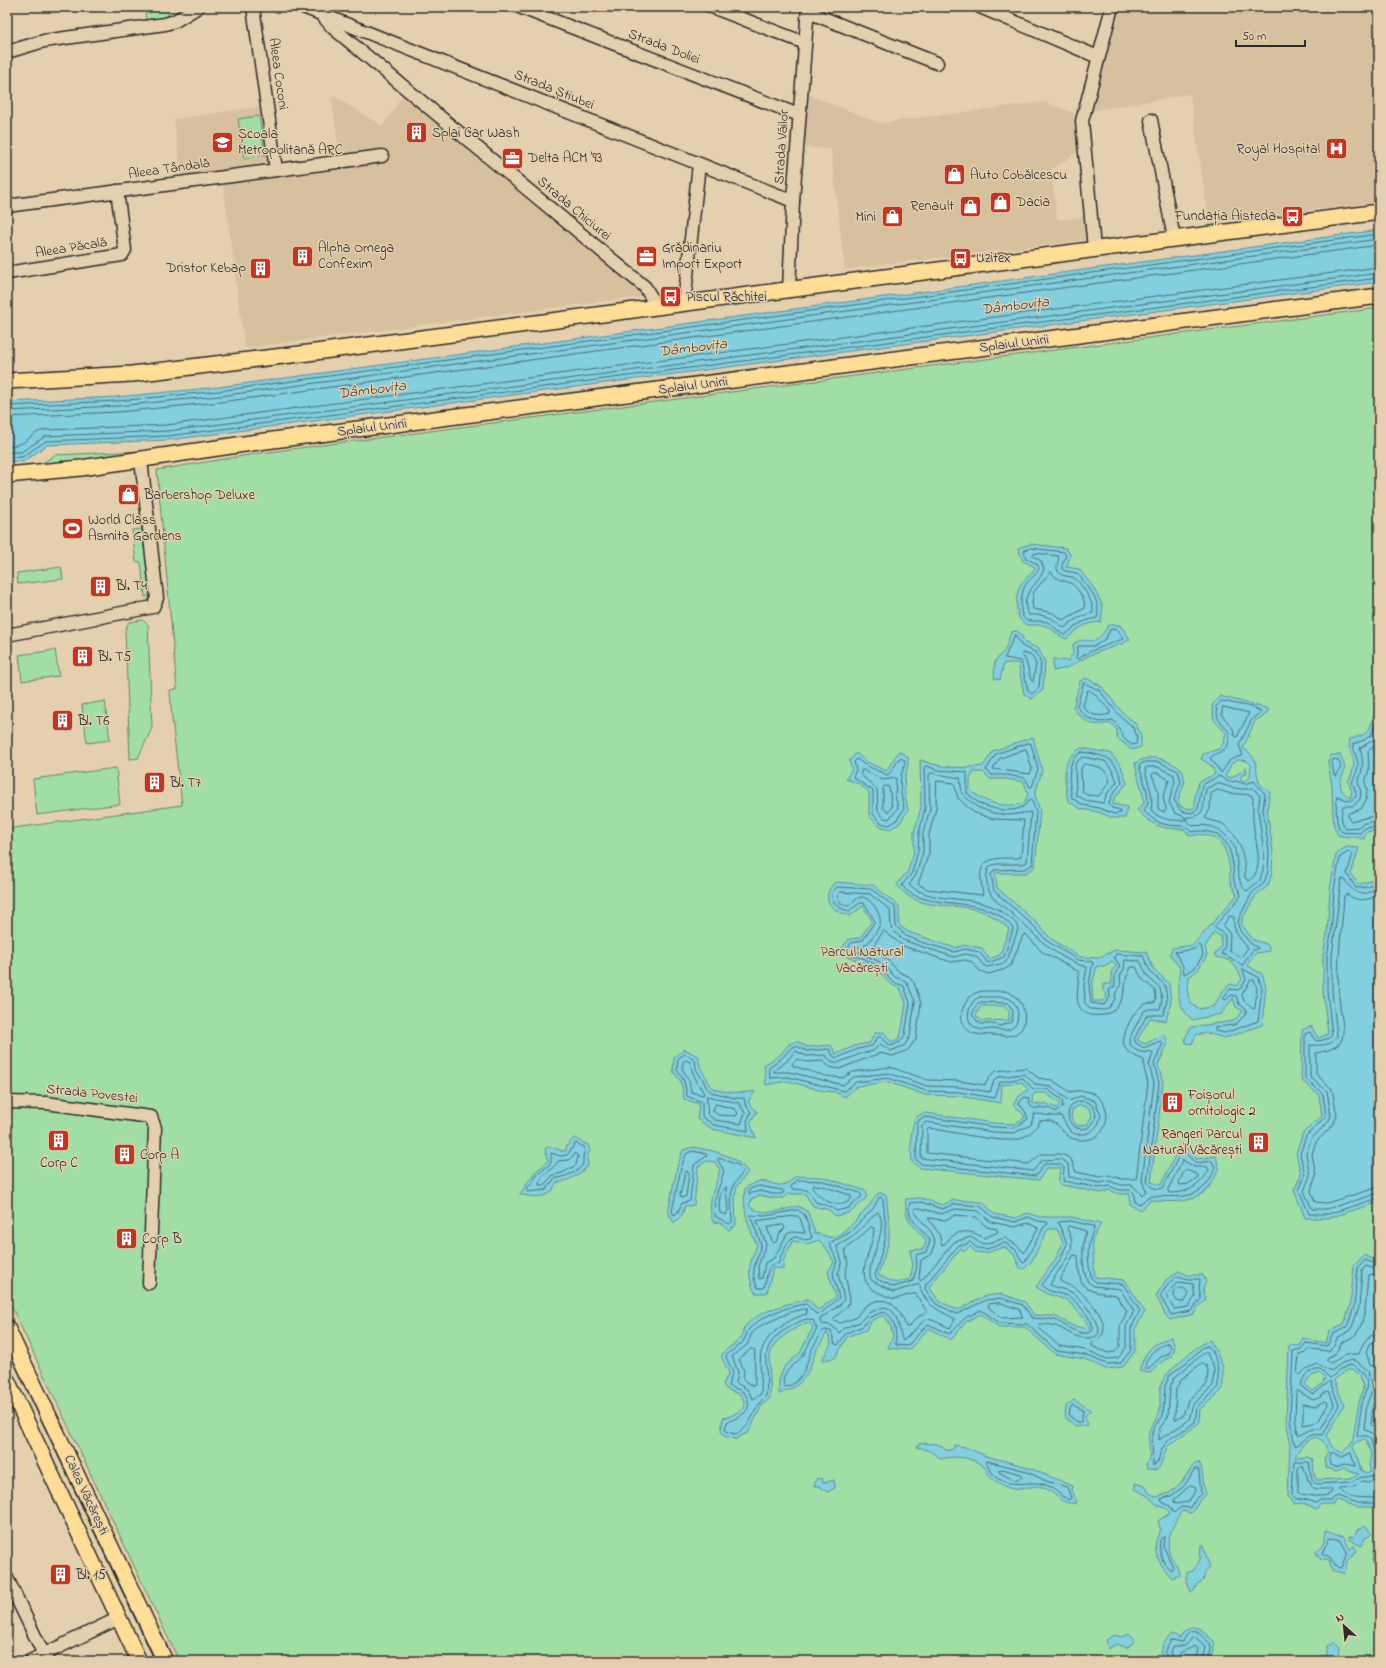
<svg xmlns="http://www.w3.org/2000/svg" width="1386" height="1668" font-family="'Indie Flower',sans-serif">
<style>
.built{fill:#d6c09e}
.green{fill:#a1dea5;stroke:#668468}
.water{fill:#81cfdf;stroke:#5f8d97;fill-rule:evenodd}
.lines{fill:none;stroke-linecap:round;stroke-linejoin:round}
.shore{stroke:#4d6d73;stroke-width:1}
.minor-casing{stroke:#2b2b2b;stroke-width:15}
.major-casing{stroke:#2b2b2b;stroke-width:18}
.minor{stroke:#e4cfae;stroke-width:12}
.major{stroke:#fedd96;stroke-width:15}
.tram{stroke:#2b2b2b;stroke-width:1}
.labels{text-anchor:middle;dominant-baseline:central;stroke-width:3;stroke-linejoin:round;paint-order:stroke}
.street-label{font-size:14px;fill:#2b2b2b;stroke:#e4cfae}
.poi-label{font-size:14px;fill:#2b2b2b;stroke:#e4cfae;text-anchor:start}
.park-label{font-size:14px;fill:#373d37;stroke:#e4cfae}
.water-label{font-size:15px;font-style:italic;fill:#384446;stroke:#e4cfae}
</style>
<rect width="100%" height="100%" fill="#e4cfae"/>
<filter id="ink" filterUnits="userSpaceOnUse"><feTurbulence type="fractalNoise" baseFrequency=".025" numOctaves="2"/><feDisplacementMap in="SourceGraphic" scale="8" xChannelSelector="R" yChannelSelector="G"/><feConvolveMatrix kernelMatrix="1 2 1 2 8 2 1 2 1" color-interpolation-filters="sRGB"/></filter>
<g filter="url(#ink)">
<!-- built -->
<g class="built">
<path d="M1120,7H1379V202L1209,223L1190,94L1090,111Z"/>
<path d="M404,93L644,296L245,348L223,181L341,165L332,99L333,96L383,126Z"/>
<path d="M807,94L879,123L1044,102L1079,115L1080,150L1051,170L1057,220L1084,217L1087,240L845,269L831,149L803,147Z"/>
<path d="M264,106L273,165L182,178L174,119Z"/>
</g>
<!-- green -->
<g class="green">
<path d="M145,7H168V19L146,23Z"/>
<path d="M259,116L265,155L244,159L238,119Z"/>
<path d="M1379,308V1661H179L7,1297V829L182,805L172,719L170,690L177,689L157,470L261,453Z"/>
<path d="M163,450L26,474L55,455Z"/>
<path d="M142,529L150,596L145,597L141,562H136L132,530Z"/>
<path d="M61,567L63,579L18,584L17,573Z"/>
<path d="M143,620L148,625L152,728L138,758L130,759L125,630L129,622Z"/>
<path d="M55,650L59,676L22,681L19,655Z"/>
<path d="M105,701L110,740L87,743L82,705Z"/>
<path d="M116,768L120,804L37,815L33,779Z"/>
</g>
<!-- water -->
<g class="water">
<path d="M1379,230V282L169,440L47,445L23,462L7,461V402L117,397L219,387Z"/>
<path d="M1030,544L1066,548L1071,556L1066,567L1079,569L1093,587L1103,606L1101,622C1085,623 1077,628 1067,639C1058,637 1054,629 1046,626C1039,623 1031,627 1025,624C1014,619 1015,593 1021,584C1025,578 1032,575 1035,567L1023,561L1018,548Z"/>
<path d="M1108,625H1120L1130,639L1124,643L1090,655L1067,668L1053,671V659L1068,661L1073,653V644C1090,633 1093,653 1108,625Z"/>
<path d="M1016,631L1020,633L1025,643L1038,648L1045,662L1043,690L1032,699L1024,694L1018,663H1004L1000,680L994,678L995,661L1005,650L1011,632Z"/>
<path d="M1086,678L1101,686L1122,712L1136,724L1141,735V747L1132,750L1117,738V730L1111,723C1092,727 1085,723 1073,708L1080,681Z"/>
<path d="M1220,696L1269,709L1265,715L1255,721L1243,748C1260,759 1254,765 1259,781C1260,785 1266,789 1270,792L1267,810L1273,852L1272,872L1268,886L1256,895L1242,919V925L1253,940L1267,944L1270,951L1256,953L1247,965L1262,974L1266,987L1262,1025L1225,1038L1206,1033L1196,1035L1192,1044L1186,1043L1185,1038L1191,1027L1234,1021L1243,1011L1236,1007L1233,998L1221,1014L1192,1020C1175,1003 1177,990 1180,968L1170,954L1172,948L1193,945L1237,895C1235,891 1232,887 1231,884C1229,880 1230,875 1230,871C1227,845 1218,830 1190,836L1184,829C1161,829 1153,826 1137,810L1144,803C1143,789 1137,777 1135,763C1152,753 1165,759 1182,769L1185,781L1178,800L1181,807L1192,809L1195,806V795L1199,782L1215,774L1212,766L1201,759L1203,754L1219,749L1224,742L1226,733L1214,720L1212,705ZM1239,760L1247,761L1251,765L1250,777L1246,781L1240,779L1241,776L1247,773L1246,767L1244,770L1231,778L1225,776L1232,763ZM1214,933L1221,936V946L1214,955C1218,959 1220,957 1225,959C1235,962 1238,971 1242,979L1237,986L1230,984L1222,992L1214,1006L1200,1009L1191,1004L1187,991L1189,977L1198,970L1207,955L1205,947Z"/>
<path d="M1379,707V830L1366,832L1364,839C1355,836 1347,838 1338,835L1334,827L1333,816L1332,787L1328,762L1331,755H1340L1345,767C1342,782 1334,787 1350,798L1352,792L1348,781C1362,757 1346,756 1350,739C1378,733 1366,724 1379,707Z"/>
<path d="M1033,737L1042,770L1035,795L1040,811L1035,867L1026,873H995L997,888L1038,924L1050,938L1080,957L1098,958L1115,950L1146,952L1154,970L1169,983L1171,1001L1166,1021L1150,1018L1137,1040L1145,1044L1164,1034L1168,1043L1158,1065L1163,1082L1151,1182L1161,1185L1181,1143L1197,1159L1216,1156L1219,1169C1216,1174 1214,1181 1210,1186C1196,1205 1170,1202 1150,1200L1141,1210L1130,1205V1194H1119L1109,1190L1101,1193L1058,1184L1060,1168H1046L1039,1180L920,1168L912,1162C911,1148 909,1128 917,1116L925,1113L994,1123L1014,1124L1025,1118L1022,1113L1013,1105L1018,1097L1028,1090L1022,1082L1002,1085L1001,1103L958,1096L925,1095L888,1082L857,1086L845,1097L835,1092L824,1091L787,1081L766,1085L764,1065L780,1055L789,1044L797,1041L807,1047L831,1045L836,1054L857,1045L870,1043L875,1033L884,1032L891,1042L898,1039L901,1034L906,1003L900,988C887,985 888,980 879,972C869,963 851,959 839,952L849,939L860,938L872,921L863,906L850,916C831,911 819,899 835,882L873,885L899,906V925L908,932L955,948L964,945L982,948L989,959L1000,955L1009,929C1001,922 992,915 981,911C953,901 915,913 897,884L908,871L914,851V832L921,807L920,760C943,768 959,769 983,766L993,751ZM974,772H983L990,779H1007L1024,782L1028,794L1024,803C1003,808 986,804 970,790V779ZM1112,961L1116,966L1111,972L1112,984H1103V990L1107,995L1103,1001H1093L1092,985L1097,966H1105ZM981,1006H1005L1009,1012V1020L982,1021L976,1016ZM1035,1093H1046L1060,1104L1056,1108L1045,1103L1041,1105L1033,1103L1032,1097ZM1080,1105L1089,1108L1092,1115L1088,1124L1077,1126L1071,1117L1072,1110Z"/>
<path d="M1081,748L1110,753L1121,766L1127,783L1114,799L1113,804L1127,807L1125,818H1113L1098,812L1081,809L1068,801C1065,779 1059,761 1081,748Z"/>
<path d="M899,751L908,757C909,766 906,770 905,778C903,790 906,799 908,810L899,824L890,829L879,826L869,816V792L859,784L846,779L852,769L849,761L856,753L867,762L886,771Z"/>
<path d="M1347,847L1359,848L1351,874L1358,884C1368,883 1375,880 1379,871V1202L1329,1218H1305L1294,1190L1301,1175L1296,1153L1303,1133L1322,1116L1319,1095L1301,1080L1302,1030L1311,1026L1318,1038L1328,1034L1323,992V955L1327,934L1330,889L1336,855L1341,850Z"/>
<path d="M685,1049L699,1057C699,1066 701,1069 706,1077C708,1079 708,1083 709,1085C716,1094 745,1093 755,1091L748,1102L757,1112L750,1122L756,1138L712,1129L697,1119L699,1104L684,1099L681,1082L673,1071L674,1057Z"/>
<path d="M574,1138L588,1145L590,1151L587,1157L588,1165C580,1175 569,1181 556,1183C554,1185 554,1189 552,1191C545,1199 528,1197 520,1194L534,1173L548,1161L545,1150L547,1147C555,1146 559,1152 566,1151V1147Z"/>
<path d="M693,1147C713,1151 735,1154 748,1172L737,1186L735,1196L736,1225L729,1230L721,1223L713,1222C706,1202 715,1188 720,1170L715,1162L706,1161L698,1167L694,1205L685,1206L682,1215L674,1223L668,1212L677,1167L683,1150Z"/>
<path d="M796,1176L823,1177L866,1191L867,1197L851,1212L835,1216L829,1210L813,1206L805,1194H788L783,1198H772L760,1195L752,1199L749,1206C763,1217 783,1210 798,1206L808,1212L815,1233L833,1238C852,1227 866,1211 878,1193L886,1194L889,1220V1241L878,1275L895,1283L910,1279L913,1265L910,1250L924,1249L926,1241C915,1225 903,1221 906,1199L921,1198L942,1205L954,1200L983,1202L994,1214L1016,1218L1027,1213L1039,1217H1071L1101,1224L1092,1240L1095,1277L1125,1280L1145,1312L1135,1329V1351L1123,1367L1106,1369L1084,1359L1055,1354L1025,1327H999L981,1314L967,1321L951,1340L929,1328L909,1350L888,1348L893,1336L890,1324L884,1315L872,1320L866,1330L848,1336L835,1358L822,1360L831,1344L827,1332C824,1339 818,1346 816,1351C807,1375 806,1384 779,1394V1381L784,1367L800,1353L813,1327L810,1323H806C758,1347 772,1353 770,1398L762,1405L749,1432L736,1439L724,1436L721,1430L723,1418L731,1416L744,1408V1401L741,1395L726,1389L723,1384L729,1373L721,1356C726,1348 733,1346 740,1339C743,1336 742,1332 744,1328C755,1311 790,1303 808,1299L818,1310L836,1297L828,1272L834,1262L827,1249L819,1240L807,1244L792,1241C788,1254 783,1254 783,1269L773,1268L767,1293H755C746,1272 749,1265 757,1245C748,1226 742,1209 745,1188C749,1186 753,1183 757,1182C775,1179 779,1194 796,1176ZM1048,1229H1057L1063,1243L1055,1260L1036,1287L1047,1294L1067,1300L1084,1318L1090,1329L1073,1326L1055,1316L1034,1315L1025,1302L1002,1294L985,1296L958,1310L939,1301L929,1287L961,1248L964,1252L970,1246L975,1252L986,1253L1004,1247L1013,1253L1020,1268L1024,1269L1031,1262Z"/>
<path d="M1364,1255L1373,1259L1379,1256V1349L1375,1351L1379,1365V1415L1377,1421L1379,1422V1507H1357L1337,1500L1333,1504H1321L1316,1509L1304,1503L1293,1504L1288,1497L1290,1441L1286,1420L1289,1345L1300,1346L1303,1338L1326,1343L1329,1331L1344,1325L1350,1306L1354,1266ZM1352,1369L1360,1375L1363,1389L1359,1402L1352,1443L1342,1453L1332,1447L1327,1436L1344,1405L1334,1380L1346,1371ZM1319,1373L1325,1378L1322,1384L1313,1391L1305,1384L1310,1377ZM1316,1437L1323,1441L1328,1451L1324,1459L1326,1468L1335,1471L1344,1468L1359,1474L1351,1478L1317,1480L1314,1474L1313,1459L1307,1457L1295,1458C1299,1447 1305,1441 1316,1437ZM1363,1439L1366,1440L1371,1454L1369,1465L1371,1472L1366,1474L1361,1471L1357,1456L1353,1447L1355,1443Z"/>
<path d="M1179,1271L1188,1275H1203L1206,1282L1203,1288L1206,1300L1198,1307L1194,1314L1170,1320L1166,1316L1156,1296L1166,1280Z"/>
<path d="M1171,1337L1175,1346L1172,1357L1164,1360L1150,1373L1139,1371C1146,1350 1150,1345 1171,1337Z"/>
<path d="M1210,1340L1216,1351L1223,1367V1389L1216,1396L1200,1409L1199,1423L1169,1445C1163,1453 1164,1462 1157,1470L1147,1469L1146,1465C1153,1455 1147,1443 1149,1432C1150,1424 1157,1420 1159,1413C1162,1404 1158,1394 1161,1385C1164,1372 1197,1345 1210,1340Z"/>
<path d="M1074,1400L1091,1410L1085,1416L1088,1425L1076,1427L1065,1417L1066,1406Z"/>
<path d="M919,1444C925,1443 931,1443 937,1444C945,1447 945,1454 954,1448L955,1445L965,1447L986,1456L1024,1466L1073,1486L1072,1491L1077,1503C1061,1506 1056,1492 1042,1487C1032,1484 1022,1491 1012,1489C1005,1487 993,1481 989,1475C987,1472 987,1469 984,1467C973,1457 955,1455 941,1459L930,1451L917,1447Z"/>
<path d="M1199,1462C1205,1474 1201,1482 1206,1493L1199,1501L1196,1508L1191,1513L1182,1511C1174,1524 1164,1540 1170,1555C1173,1562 1179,1567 1179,1575L1172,1578C1158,1563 1149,1548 1161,1530L1158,1521L1170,1513L1167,1509L1156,1504L1148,1496L1135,1489V1483L1145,1486L1149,1493L1157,1497L1169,1493L1181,1483L1195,1463Z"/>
<path d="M822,1478L823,1483L834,1480L835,1488L827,1492L819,1486H814L816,1479Z"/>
<path d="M1364,1525L1367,1527L1372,1535L1365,1538L1362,1545L1349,1539V1536L1354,1537L1357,1530Z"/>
<path d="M1326,1530L1344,1537L1350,1550L1354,1545L1357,1550L1347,1561L1345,1574L1331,1570L1328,1561L1320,1559L1315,1551C1324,1546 1325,1540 1326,1530Z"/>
<path d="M1379,1542V1570L1372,1562L1373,1551L1377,1548Z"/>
<path d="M1201,1545H1203L1210,1568L1205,1573L1203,1581L1197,1584L1194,1591L1191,1592L1186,1579L1187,1572L1193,1571L1200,1560Z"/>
<path d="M1193,1627L1199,1628L1215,1642L1210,1661L1165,1660L1161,1654C1162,1646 1165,1639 1172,1634L1180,1638L1185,1631Z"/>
<path d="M1128,1634L1133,1637L1135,1642L1131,1644L1128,1648L1116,1644L1108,1649L1106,1640L1114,1635L1122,1637Z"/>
<path d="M1334,1641L1339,1646L1338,1661H1319L1318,1659L1321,1656L1327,1655V1646Z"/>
</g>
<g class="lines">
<!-- shore -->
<g class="shore">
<path d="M7,406L117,401L219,391L1379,234"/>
<path d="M7,411L117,406L220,396L1379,239"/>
<path d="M7,417L118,412L221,402L1379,245"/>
<path d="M7,446C29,446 28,433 45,430L167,425L1379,267"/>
<path d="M7,452H21L46,436L168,431L1379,273"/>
<path d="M7,457H22L46,441L168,436L1379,278"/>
<path d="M1031,548L1064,552L1066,556L1062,565V569L1065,571L1077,573C1087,585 1102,601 1097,618C1081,621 1077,625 1065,635C1058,633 1054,625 1047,622C1042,620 1028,622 1026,620C1018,615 1021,596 1024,588C1027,580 1036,577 1039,568L1037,564L1026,558L1024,551Z"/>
<path d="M1035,553L1059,556C1059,561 1055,566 1058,571C1062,578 1069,575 1074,578C1082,583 1095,605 1093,613C1081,615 1073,621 1064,628L1051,618L1040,615H1029C1017,593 1039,586 1044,569L1041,561L1033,556Z"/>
<path d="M1051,572C1060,583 1059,578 1070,583C1077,586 1086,601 1085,608L1063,620L1053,613L1033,609L1032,601L1034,592Z"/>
<path d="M1111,629L1118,630L1123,639L1089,652L1078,659L1076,658L1078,646H1095L1105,639Z"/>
<path d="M1015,635L1022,646L1035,652L1041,663L1039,688L1032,694L1028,691L1021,661L1005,658Z"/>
<path d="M1023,653L1032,656L1036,664L1033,682L1031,680L1026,661L1022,655Z"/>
<path d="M1084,683L1099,690L1119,715L1132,726L1137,736L1136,744L1132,745C1119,738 1123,730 1113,720L1100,722L1086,717L1077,707Z"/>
<path d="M1089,690L1095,694L1110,711V714C1099,717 1089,716 1083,706L1087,691Z"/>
<path d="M1222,701L1252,707L1261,712L1252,719L1239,745L1243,755L1230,760L1221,773L1215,764L1210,758C1220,749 1231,753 1229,732L1218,718L1216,707Z"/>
<path d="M1223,707L1249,713L1237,737L1235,736L1233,729L1222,715Z"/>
<path d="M1379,715L1371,735L1364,740L1353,744C1356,763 1363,761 1352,782L1356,792V797L1349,801L1337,796C1336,802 1335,826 1341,831C1345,834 1355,832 1360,833L1365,828L1379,826"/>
<path d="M1379,729L1375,739L1360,748C1363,760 1364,769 1358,782L1361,792L1360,799L1353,806H1343C1341,812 1340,823 1346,828L1358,827L1364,823L1379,821"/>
<path d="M1029,743L1031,744L1038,769L1032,787H1030L1025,778L1007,775H992L986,770L996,754Z"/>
<path d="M1379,743L1368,751L1369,770L1365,782L1367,791L1366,800L1361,809L1349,813L1348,815L1350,821L1379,815"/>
<path d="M1026,749L1032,769L1030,774L993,769L999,759Z"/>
<path d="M1082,752C1106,756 1115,756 1122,782L1111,797L1109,804L1112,808L1121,810V813L1114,814L1099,808L1083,805L1072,798C1069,782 1065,760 1082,752Z"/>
<path d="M1083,757L1105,761L1113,771L1117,782L1107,794L1103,803L1085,800L1076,795L1075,764Z"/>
<path d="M900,758L905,760C905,767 902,770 901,776C899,787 902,798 904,809L896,821L889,825L881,823L873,814V791L853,777L856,770L854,762L857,759L865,765L887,775L890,773Z"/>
<path d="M1334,759L1338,760L1341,767L1336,777L1334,775L1332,763Z"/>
<path d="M1145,762H1159L1178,771L1181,781L1174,800L1181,811L1192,813L1198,809L1202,785L1219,776L1229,782L1236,781L1245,784L1254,781L1265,794L1263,810L1269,852L1268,871L1264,883L1252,893L1239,918L1238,925L1240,931L1250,943L1258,948L1252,951L1242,966L1228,956L1221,954L1225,946V935L1214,927L1241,896C1240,890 1236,887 1234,882C1233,875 1234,866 1232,860C1229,837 1213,828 1192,832C1182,823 1181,827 1169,825C1159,824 1151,818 1144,811L1148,803L1147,791L1139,766Z"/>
<path d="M1084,764C1097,766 1107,767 1110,781L1099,796L1087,795L1082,791L1081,769Z"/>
<path d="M927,766L937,770L967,772V793C971,796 975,801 979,803C992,810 1021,816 1029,800L1032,801L1036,812L1032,865L1025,869L994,870L991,874L994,891L1035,927L1047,941L1078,960L1093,962L1089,985L1091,1003L1104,1005L1110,997L1109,990L1115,986V974L1120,966L1114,957L1116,954L1143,956L1151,973L1165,985L1167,1000L1163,1015H1147L1134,1039L1136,1043L1144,1048L1160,1041L1163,1043L1154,1064L1159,1083L1147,1182C1150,1188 1158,1190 1163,1188L1181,1152L1183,1151L1196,1163L1212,1161L1215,1168C1203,1203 1179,1196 1149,1196L1139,1205L1135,1202L1134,1193L1131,1190H1120L1109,1186L1100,1188L1063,1181L1064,1168L1060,1164H1044L1036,1176L922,1164L916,1160L917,1124L920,1119L926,1117L994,1127L1014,1128L1028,1119L1025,1111L1019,1104L1021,1100L1025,1097L1028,1098C1031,1114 1037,1106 1047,1108C1050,1108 1053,1111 1056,1112L1063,1106L1062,1100L1047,1089H1033L1023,1078L1000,1082L995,1098L959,1092L926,1091L888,1078L856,1082L844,1091L788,1077L770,1078L769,1067L782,1058L791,1048L796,1046L807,1051L829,1049L833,1056L837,1058L858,1049L872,1046L878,1037H882L888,1044L891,1046L900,1042L905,1035L910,1003L904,986L892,982L880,967L863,958L853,956L846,951L851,943L863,940L875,921L864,903H860L849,911C836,908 825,898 837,887L871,889L895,907L896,926L906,936L921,942L954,952L965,949L979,952L988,963L1004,957L1013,929C1011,924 1006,922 1003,918C977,896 917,910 902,885L912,873L918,851L919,833L925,808L924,768Z"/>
<path d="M1147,767H1158L1174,775L1175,781L1169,802L1175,813L1185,817V820C1172,821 1160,820 1151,810C1154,791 1148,787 1145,769Z"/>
<path d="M863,770L883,780L896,778L895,795L898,808L889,819L884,818L878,811L877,789L861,775V771Z"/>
<path d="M931,773L960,778L962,794L977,807L993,813L1009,815L1031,812L1027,862L1023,864H996L990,866C985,872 986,886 990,893C994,901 1006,908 1012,914C1037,936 1054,958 1087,967L1084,985L1085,1003L1090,1009L1104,1010L1110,1007L1115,999L1116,992L1121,986L1120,976L1124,969L1125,960L1140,961L1147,976L1160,988L1162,1000L1160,1009H1148L1143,1012L1129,1039C1130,1050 1142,1055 1151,1051L1153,1053L1149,1065L1154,1083L1142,1181L1146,1191L1142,1195L1132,1185H1121L1109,1181L1100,1183L1069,1177L1068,1164L1061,1159L1042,1160L1033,1171L921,1158L922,1125L926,1122L993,1132L1014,1133L1031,1125L1034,1114C1043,1114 1052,1117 1061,1116L1070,1131L1075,1134C1089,1136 1099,1129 1101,1115L1095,1101L1081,1096L1069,1101L1051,1086L1035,1084L1024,1074L998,1077L994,1081L990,1092L959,1087L927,1086L888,1073L854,1077L843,1085L789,1072H774V1070L786,1062L795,1051L807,1056L825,1055L831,1061L838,1063L860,1054L873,1051L880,1044L891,1051L905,1045L910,1036L915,1001L906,981L895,977L882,963L854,950L855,947C858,947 861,947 864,946C869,943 879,929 880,923C882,915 870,896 861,897C856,898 852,903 848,906L842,904L837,898L839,892L870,894L890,910L891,928L903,940L920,946L954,957L965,954L976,956L983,965L987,967L1005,963L1008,958L1018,929C1017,923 1013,920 1009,917C977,890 937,907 909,885L916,875L923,852V833L930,809L929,775Z"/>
<path d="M1154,773H1158L1169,780L1163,797L1166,809L1164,812L1158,809V790L1152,775Z"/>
<path d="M937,781L954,783L958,798L973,812L993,819L1024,820L1021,857C1017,859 1011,858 1006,858C979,858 978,870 983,893L982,895L927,889L918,884L929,853V834L936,809Z"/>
<path d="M1218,783C1228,787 1241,791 1253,788L1260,796L1258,810L1264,852L1263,870L1260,880L1247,891C1235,885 1239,857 1233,844C1231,841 1228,838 1225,835C1217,826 1205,824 1193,826L1186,820L1187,817C1208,818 1202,803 1206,789Z"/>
<path d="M885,786L889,787L892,807L888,812L883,808V788Z"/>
<path d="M1218,790L1228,793L1251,795L1253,798C1253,808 1252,818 1254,829C1256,846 1265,869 1249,881L1245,878C1245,859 1241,836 1223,824C1218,821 1211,822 1205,818L1210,809L1211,794Z"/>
<path d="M1379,880L1369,887L1356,888L1347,874L1353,853L1348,852L1340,857L1334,890L1331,934L1327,955V991L1332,1035L1329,1038L1319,1041L1315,1040L1310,1032L1305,1034V1078L1323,1094L1326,1116L1306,1136L1300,1154L1305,1176L1299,1190L1309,1214H1328L1379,1198"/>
<path d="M1379,886C1362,899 1355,895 1344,879L1341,880L1332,956V991L1337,1036C1332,1047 1320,1045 1310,1045V1077L1327,1091L1331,1116L1328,1122L1311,1139L1306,1154L1310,1176L1304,1191L1312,1209H1327L1379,1193"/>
<path d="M1379,894C1369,901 1356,902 1347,894L1344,896C1342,932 1335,969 1340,1006C1341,1016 1345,1030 1342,1039C1338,1049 1325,1051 1316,1053V1074L1332,1089L1337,1115L1333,1125L1316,1142L1312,1154L1316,1175L1311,1191L1315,1202L1327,1203L1379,1187"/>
<path d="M1230,916L1234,917C1232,931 1239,937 1248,948L1241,957L1229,951L1230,934L1223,926Z"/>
<path d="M884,931L903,946L951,962L965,960L972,962L980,971L989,974L1005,969L1011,965L1023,935L1026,934L1041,951L1079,972C1079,982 1076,993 1078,1003C1080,1010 1085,1014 1091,1015C1116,1019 1125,999 1126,979C1127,975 1130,971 1131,967H1136L1142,979L1155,990L1156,1000L1154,1003C1150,1003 1146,1003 1142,1006C1133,1012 1119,1038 1125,1048C1129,1054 1137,1057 1144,1060V1068L1148,1083L1136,1179H1122L1109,1175L1100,1177L1076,1172L1071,1159L1062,1154H1041L1029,1164L927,1153V1130L929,1128C948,1131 1004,1144 1019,1139C1028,1136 1036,1129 1040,1121C1066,1116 1058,1146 1090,1139C1117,1133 1112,1082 1070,1092L1052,1080L1038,1078L1026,1068L996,1071L990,1076L985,1085L959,1081L928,1080L890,1067L853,1072L842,1078L826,1076L793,1066L792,1064L797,1059L806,1062L822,1061L830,1067L839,1069L880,1053L893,1056L908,1050L916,1039L921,1003L914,983L910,977L899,972L887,959L871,950Z"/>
<path d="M1199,945L1201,946L1203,955L1195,968L1184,974L1183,966L1175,952L1194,949Z"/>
<path d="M1243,969L1258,977L1262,988L1258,1021L1225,1033L1215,1031V1027L1235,1025L1246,1014V1009L1239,1004L1236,996L1231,995L1226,1000L1223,998L1230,989L1237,990L1241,988L1246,980Z"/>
<path d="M1251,980H1254L1257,988L1255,1008L1253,1009L1244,1001L1242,995Z"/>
<path d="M1004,991C1024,993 1034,1028 1013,1035C1005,1037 999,1035 992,1035C979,1034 970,1037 963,1023C961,1018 961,1013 963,1008C973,986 984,992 1004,991Z"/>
<path d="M980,997C986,997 1006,996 1010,999C1021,1006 1021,1028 1007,1030C1001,1031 997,1029 992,1029C987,1029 984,1031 979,1029C969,1026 966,1017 970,1008C972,1002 974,999 980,997Z"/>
<path d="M981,1002L1008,1003L1013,1011L1012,1022L1001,1026L992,1024H980L972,1015L977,1004Z"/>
<path d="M685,1054L695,1059L696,1069L703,1080L706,1087L711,1092L735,1098H744L745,1104L751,1112L747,1121L748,1131L714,1125L702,1117V1102L687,1096L684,1081L677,1070L678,1059Z"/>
<path d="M686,1060L690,1062C691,1071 698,1085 704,1093L703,1095L691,1092L689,1080L682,1069L683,1062Z"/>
<path d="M707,1096L739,1103L745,1113L741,1124L715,1120L708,1115Z"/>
<circle cx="1082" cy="1115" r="14"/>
<path d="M716,1104L735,1109L738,1113L736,1116L718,1115L713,1111Z"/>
<path d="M576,1143L584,1147L585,1150L583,1157V1164C577,1174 565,1176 554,1179L546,1190L527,1192V1189L537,1175L551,1163V1153L561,1156L567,1155Z"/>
<path d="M693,1151L706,1154L707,1156L694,1165L690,1201L682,1203L678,1212L674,1215L672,1211L681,1168L686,1154Z"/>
<path d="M575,1154L578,1156L576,1165L562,1173L553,1175L544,1185H539C540,1174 553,1171 558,1161L569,1160Z"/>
<path d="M719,1158L738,1165L743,1172L734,1184L731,1195L732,1222L729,1224L715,1216C712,1199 720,1187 724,1171L718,1160Z"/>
<path d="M1183,1160L1194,1167H1207L1209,1170C1200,1186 1189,1193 1169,1193L1168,1190Z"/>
<path d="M1185,1170L1197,1174L1198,1177L1188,1184L1180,1185L1179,1183Z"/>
<path d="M687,1171L689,1174L686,1196L682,1198L680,1195L685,1173Z"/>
<path d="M798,1180L823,1181L860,1193L862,1196L849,1208L836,1211L831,1207L816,1202L807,1190L792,1189L791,1187Z"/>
<path d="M814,1185L822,1186L850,1195L852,1198C840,1212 821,1200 812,1188Z"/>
<path d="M758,1186L782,1190L784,1192L782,1194H773L760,1191L749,1194V1190Z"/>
<path d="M726,1187L728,1210L726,1215L720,1213C718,1205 719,1192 726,1187Z"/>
<path d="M880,1197L883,1199L885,1220V1240L875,1275L877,1279L894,1287L913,1281L917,1266L916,1255L926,1252L930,1242L929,1239C922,1229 904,1216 910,1203L921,1202L942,1209L955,1204L980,1206L993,1217L1015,1222L1028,1217L1038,1221L1047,1222L1048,1224L1044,1227L1024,1263L1022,1262L1016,1250L1005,1243L986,1249L977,1248L970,1242L965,1245H959L926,1284L925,1289L936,1304L957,1314L986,1300L1001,1298L1023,1305L1032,1318C1039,1319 1048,1318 1055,1320C1065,1324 1082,1340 1093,1330C1095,1322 1076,1300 1068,1296C1060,1293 1048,1293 1042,1285L1059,1262L1067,1244L1058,1222L1071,1221L1093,1226L1094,1229C1086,1244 1087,1263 1092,1279L1096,1282L1123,1284L1140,1311L1131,1328V1350L1121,1363L1107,1364L1085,1355L1057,1351L1027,1324L1000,1323L981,1310L965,1318L950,1334L928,1324L907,1346L896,1345L895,1343C898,1334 894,1314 883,1312L870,1317L863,1326L846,1333L838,1345L835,1344L831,1331L824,1330C822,1332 813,1347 812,1349C806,1363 804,1383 785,1387C777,1373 798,1364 804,1354C808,1346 812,1337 817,1329L813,1320C806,1317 799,1322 793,1325C754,1346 770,1362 766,1396C751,1410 754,1426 736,1434L727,1432L725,1429L727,1422C736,1418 752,1413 748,1400C747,1397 745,1393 743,1392C739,1389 733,1388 728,1386L733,1372L726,1357L727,1354C732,1350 741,1346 744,1340C747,1336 746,1332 749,1329C763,1314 787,1307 806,1304L815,1313L820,1314L839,1298L833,1273L837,1261L829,1243L849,1233L872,1210Z"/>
<path d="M915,1208H920L941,1214L955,1209L978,1211L991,1222L1015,1227L1028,1223L1038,1228L1024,1253L1018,1246L1005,1238L985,1244L980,1243L971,1237L954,1242L921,1281L919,1279L921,1260L932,1254L935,1241C932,1228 919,1221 914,1210Z"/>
<path d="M798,1210L805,1215L812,1238C798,1245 796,1227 786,1246C783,1253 780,1255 779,1263C765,1265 768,1275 764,1288H758C748,1271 758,1261 761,1244L750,1215L765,1216Z"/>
<path d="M878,1212C891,1230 864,1263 871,1280L894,1292L919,1284C926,1307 936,1308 955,1319L950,1328L932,1320L926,1319L903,1341C898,1330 900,1310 884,1307L868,1313L860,1322L844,1328L839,1333L831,1325L821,1324L820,1319L841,1304L844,1299L838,1273L842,1261L837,1246L851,1238Z"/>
<path d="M956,1215L976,1217L987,1227L997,1229L998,1232L984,1238C974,1232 963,1228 951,1237C948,1240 946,1244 942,1245L939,1234L928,1218L944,1220Z"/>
<path d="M797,1216L800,1218L805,1233L792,1232L787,1234L774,1258L765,1263L762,1278L759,1279L758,1266L766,1244L757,1221Z"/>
<path d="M783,1225L785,1228L780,1233L776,1242L773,1243L767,1228Z"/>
<path d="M1069,1226L1086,1231C1082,1245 1081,1268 1088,1282L1094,1286L1120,1289L1134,1311L1126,1327V1348L1118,1358L1107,1359L1086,1350L1059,1346L1038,1327L1039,1324C1043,1324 1048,1324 1052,1325C1065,1328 1073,1339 1089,1338C1116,1336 1080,1298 1073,1293C1066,1289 1057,1289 1050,1285C1055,1273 1072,1257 1072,1243C1072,1238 1069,1233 1067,1228Z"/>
<path d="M871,1227L874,1228C874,1251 850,1278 877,1292C882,1294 887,1297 892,1298C900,1300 908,1293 916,1294L927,1312L918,1317L908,1327H906C899,1305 885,1291 863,1308C860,1311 858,1316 855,1318C851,1320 845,1321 840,1323L833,1319L847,1307L850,1299L845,1274L848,1263L845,1249L856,1241Z"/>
<path d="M1074,1255L1078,1256C1080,1293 1083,1290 1116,1295L1127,1311L1120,1327V1346L1115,1352L1108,1353L1092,1346V1343C1120,1331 1091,1301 1077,1289C1072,1285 1065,1285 1060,1281Z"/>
<path d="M1379,1261L1373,1263L1365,1260L1358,1268L1354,1307L1347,1327L1333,1334L1327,1346L1306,1343L1301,1349L1293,1351L1290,1420L1295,1446C1307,1441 1306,1432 1323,1435L1339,1405L1330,1381L1313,1395L1302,1387C1299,1379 1312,1367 1320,1369C1324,1371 1327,1376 1330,1378C1336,1374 1342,1366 1351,1365C1355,1364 1356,1367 1359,1369C1372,1380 1365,1390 1362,1404C1360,1414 1359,1424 1357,1435L1359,1436H1366L1370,1438L1375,1453L1374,1474L1367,1478L1361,1477L1352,1482L1317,1484C1309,1479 1311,1470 1309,1462H1294L1292,1496L1295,1500L1304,1499L1316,1503L1320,1500H1331L1337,1496L1358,1503H1379"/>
<path d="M1379,1267L1373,1268L1366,1266L1362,1270L1359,1307L1351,1330L1337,1338L1334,1346L1329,1351L1309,1349L1305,1353L1299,1355L1297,1373L1300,1375L1306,1369L1318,1364L1331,1371L1342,1363L1352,1360L1358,1362L1368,1371L1372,1390L1367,1404L1364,1429L1373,1434L1379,1450"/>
<path d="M1379,1273L1368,1275C1366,1292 1367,1321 1356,1334C1352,1338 1347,1340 1342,1342L1336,1353L1327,1358V1360L1331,1363L1347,1354H1359C1363,1344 1365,1335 1379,1334"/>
<path d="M1178,1276L1188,1279H1200L1199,1288L1201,1299L1191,1311L1171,1315L1160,1296L1169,1283Z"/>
<path d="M1178,1282L1193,1284L1195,1297L1188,1307L1174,1309L1166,1296Z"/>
<circle cx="1181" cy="1295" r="7"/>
<path d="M1001,1303L1019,1309L1023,1317L1002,1318L988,1307L989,1304Z"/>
<path d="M806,1309L807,1314C798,1316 789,1321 782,1326C751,1348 763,1362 761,1394L753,1399L747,1389L736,1383L738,1372L732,1356L747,1345L752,1333L760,1326L791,1312Z"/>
<path d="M1379,1340L1369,1344L1366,1352L1370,1365L1379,1368"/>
<path d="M1167,1343L1171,1346L1169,1354L1161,1357L1149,1368H1145C1145,1356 1157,1347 1167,1343Z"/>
<path d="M1208,1346C1219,1358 1218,1372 1218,1387L1197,1407L1195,1422C1177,1437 1163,1436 1158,1462L1153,1466L1152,1433L1154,1427L1163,1416L1165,1386L1170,1375L1176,1370L1187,1362L1202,1348Z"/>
<path d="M751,1349L755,1350C754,1358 756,1383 754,1386L743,1380L744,1370L739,1360Z"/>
<path d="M1207,1353L1214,1369L1213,1386L1193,1404L1189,1420L1159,1440V1429L1168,1417L1170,1388L1174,1378L1204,1353Z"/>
<path d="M1202,1363L1205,1364L1208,1370L1207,1384L1188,1400L1183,1416L1175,1420L1176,1389L1182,1379Z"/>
<path d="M1379,1374L1376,1376L1378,1391L1373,1405L1371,1424L1379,1432"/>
<path d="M1298,1391L1313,1400L1319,1398L1327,1391L1330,1392L1334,1405L1321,1429H1313L1300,1435L1298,1434L1295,1419L1296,1393Z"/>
<path d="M1325,1401L1328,1404L1318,1422L1303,1425V1404L1315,1406Z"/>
<path d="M1073,1405L1083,1410L1081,1422H1077L1069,1415L1070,1409Z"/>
<path d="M1334,1453L1342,1457L1351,1453L1355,1466L1344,1464L1335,1467L1330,1465L1329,1459L1331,1453Z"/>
<path d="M987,1461L1023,1470L1046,1481L1067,1487L1071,1498L1069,1500C1060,1496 1051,1485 1043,1484C1026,1480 1007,1490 993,1474C991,1471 989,1467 987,1464Z"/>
<path d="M1303,1466L1311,1486L1316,1489H1331L1332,1492C1323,1500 1308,1494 1298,1494V1468Z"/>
<path d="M1002,1469L1021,1474L1023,1477L1014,1480L1000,1473L999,1471Z"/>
<path d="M1195,1469H1198L1199,1472L1201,1494L1196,1498L1191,1508L1181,1507L1174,1513L1170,1506L1162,1502L1161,1499L1171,1496L1184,1486Z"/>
<path d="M1379,1475L1376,1479L1369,1483L1362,1482L1353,1487L1340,1488L1339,1489C1349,1500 1365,1497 1379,1498"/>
<path d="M1191,1485L1194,1486L1195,1491L1189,1502L1175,1504L1174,1500Z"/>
<path d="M1164,1537L1163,1546L1173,1567L1171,1570C1162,1565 1158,1550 1160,1540Z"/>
<path d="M1330,1537L1340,1540L1347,1553L1341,1568L1334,1566L1330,1558L1322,1554Z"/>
<path d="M1169,1661L1165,1653L1171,1640L1182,1642C1186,1639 1185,1636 1188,1634C1196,1626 1205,1640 1211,1644L1207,1661"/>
<path d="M1174,1661L1171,1652L1173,1646H1185L1194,1636L1205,1646L1202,1661"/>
<path d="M1180,1661V1653L1195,1646L1198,1648L1196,1661"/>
</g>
<defs>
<g id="minor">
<path d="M253,7L276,170"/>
<path d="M303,7L793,201"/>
<path d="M519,7L799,115"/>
<path d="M712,7L805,43"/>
<path d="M980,7L1098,57"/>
<path d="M808,12L937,63"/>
<path d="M322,15L333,28L645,287L651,297L654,308"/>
<path d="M7,52L44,41L165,24L175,21L198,7"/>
<path d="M1151,120L1174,238"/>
<path d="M7,206L382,156"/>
<path d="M1094,249L1082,121L1112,7"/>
<path d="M7,273L122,255L125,250L117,191"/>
<path d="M789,290L793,201L808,7"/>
<path d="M684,304L699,164"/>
<path d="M7,635L153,607L157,598L141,460"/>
<path d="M7,1102L46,1103L151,1117L155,1128L149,1283"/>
<path d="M7,1578L47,1661"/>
<path d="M30,1661L119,1618"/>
</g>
<g id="major">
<path d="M7,381L132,374L300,354L1379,212"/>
<path d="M7,475L81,468L258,442L1379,296"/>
<path d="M7,1328L165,1661"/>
<path d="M7,1380L139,1661"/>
</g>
</defs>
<!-- minor casing -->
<use href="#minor" class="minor-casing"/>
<!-- major casing -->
<use href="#major" class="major-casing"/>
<!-- minor -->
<use href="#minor" class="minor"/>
<!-- major -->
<use href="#major" class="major"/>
<!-- tram -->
<path class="tram" d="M7,1348L155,1661"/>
</g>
</g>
<!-- icons -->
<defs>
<symbol id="building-square" viewBox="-11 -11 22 22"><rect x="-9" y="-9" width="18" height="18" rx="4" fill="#c8321e" stroke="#e4cfae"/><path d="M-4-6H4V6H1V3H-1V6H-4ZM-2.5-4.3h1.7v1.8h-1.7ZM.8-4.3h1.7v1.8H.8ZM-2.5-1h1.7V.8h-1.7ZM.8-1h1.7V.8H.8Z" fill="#fff"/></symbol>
<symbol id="school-square" viewBox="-11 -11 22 22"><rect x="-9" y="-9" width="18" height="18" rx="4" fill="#c8321e" stroke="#e4cfae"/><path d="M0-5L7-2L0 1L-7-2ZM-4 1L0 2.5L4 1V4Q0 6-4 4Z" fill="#fff"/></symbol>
<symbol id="hospital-square" viewBox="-11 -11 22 22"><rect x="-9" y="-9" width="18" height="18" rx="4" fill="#c8321e" stroke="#e4cfae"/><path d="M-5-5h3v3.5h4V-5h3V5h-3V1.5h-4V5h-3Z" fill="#fff"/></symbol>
<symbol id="office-square" viewBox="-11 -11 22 22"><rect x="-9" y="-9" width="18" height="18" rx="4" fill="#c8321e" stroke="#e4cfae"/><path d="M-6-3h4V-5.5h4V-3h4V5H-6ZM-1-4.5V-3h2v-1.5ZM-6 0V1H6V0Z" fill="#fff"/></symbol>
<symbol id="shop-square" viewBox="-11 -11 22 22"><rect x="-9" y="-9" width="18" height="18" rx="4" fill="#c8321e" stroke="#e4cfae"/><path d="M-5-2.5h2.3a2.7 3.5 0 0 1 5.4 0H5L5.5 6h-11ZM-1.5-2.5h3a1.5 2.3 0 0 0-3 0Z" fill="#fff"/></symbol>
<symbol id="bus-square" viewBox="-11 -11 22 22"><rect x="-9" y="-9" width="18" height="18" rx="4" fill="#c8321e" stroke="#e4cfae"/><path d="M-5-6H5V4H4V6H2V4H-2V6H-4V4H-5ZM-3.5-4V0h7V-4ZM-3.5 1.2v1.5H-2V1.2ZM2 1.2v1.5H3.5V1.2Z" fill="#fff"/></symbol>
<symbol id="stadium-square" viewBox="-11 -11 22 22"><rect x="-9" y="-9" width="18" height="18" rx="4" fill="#c8321e" stroke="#e4cfae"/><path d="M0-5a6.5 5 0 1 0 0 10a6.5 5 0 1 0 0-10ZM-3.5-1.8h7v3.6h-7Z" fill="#fff"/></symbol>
</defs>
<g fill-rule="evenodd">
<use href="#building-square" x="404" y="120" width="25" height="25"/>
<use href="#school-square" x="210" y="130" width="25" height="25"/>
<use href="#hospital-square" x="1324" y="136" width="25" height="25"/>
<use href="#office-square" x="500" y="146" width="25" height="25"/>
<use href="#shop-square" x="942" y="162" width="25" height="25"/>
<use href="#shop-square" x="988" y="190" width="25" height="25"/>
<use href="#shop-square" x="958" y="194" width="25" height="25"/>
<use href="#bus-square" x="1280" y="204" width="25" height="25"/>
<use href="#shop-square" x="880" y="204" width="25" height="25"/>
<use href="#building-square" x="290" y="244" width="25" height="25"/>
<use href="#office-square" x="634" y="244" width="25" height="25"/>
<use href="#bus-square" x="948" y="246" width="25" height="25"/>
<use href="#building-square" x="248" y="256" width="25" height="25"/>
<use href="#bus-square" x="658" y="284" width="25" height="25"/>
<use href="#shop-square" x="116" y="482" width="25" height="25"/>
<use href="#stadium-square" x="60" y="516" width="25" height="25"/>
<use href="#building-square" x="88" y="574" width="25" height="25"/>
<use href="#building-square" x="70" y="644" width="25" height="25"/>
<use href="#building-square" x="50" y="708" width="25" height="25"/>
<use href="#building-square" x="142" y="770" width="25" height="25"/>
<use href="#building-square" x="1160" y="1090" width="25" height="25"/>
<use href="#building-square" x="46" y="1128" width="25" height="25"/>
<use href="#building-square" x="1246" y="1130" width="25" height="25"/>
<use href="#building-square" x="112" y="1142" width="25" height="25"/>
<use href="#building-square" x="114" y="1226" width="25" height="25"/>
<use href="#building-square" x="48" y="1562" width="25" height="25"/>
</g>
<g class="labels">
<!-- street labels -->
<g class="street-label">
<text transform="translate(664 47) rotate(21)">Strada Doliei</text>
<text transform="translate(278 74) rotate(82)">Aleea Coconi</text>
<text transform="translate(554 90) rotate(22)">Strada Știubei</text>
<text transform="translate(782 147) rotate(-86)">Strada Văilor</text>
<text transform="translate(169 169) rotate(-8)">Aleea Tândală</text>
<text transform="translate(574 209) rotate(40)">Strada Chiciurei</text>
<text transform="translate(71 248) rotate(-9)">Aleea Păcală</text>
<text transform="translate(1014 344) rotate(-7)">Splaiul Unirii</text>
<text transform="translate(693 386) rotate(-7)">Splaiul Unirii</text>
<text transform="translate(372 428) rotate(-7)">Splaiul Unirii</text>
<text transform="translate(92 1094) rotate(6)">Strada Povestei</text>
<text transform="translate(86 1495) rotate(65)">Calea Văcărești</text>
</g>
<!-- poi labels -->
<g class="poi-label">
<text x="432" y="133">Splai Car Wash</text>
<text x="238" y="134">Școala<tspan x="238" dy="16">Metropolitană ARC</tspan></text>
<text x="1320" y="149" text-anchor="end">Royal Hospital</text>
<text x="528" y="158">Delta ACM '93</text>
<text x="970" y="175">Auto Cobălcescu</text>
<text x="1016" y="202">Dacia</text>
<text x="954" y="206" text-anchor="end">Renault</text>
<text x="1276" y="216" text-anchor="end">Fundația Aisteda</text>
<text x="876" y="217" text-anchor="end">Mini</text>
<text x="318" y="248">Alpha Omega<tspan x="318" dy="16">Confexim</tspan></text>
<text x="662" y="248">Grădinariu<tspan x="662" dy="16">Import Export</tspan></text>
<text x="976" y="258">Uzitex</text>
<text x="246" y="268" text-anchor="end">Dristor Kebap</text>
<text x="686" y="297">Piscul Răchitei</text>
<text x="144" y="495">Barbershop Deluxe</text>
<text x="88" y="520">World Class<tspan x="88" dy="16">Asmita Gardens</tspan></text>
<text x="116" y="586">Bl. T4</text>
<text x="98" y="657">Bl. T5</text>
<text x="78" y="721">Bl. T6</text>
<text x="170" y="783">Bl. T7</text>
<text x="1188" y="1095">Foișorul<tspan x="1188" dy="16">ornitologic 2</tspan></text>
<text x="1242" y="1134" text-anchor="end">Rangeri Parcul<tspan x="1242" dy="16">Natural Văcărești</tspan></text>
<text x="140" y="1155">Corp A</text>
<text x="59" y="1163" text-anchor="middle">Corp C</text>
<text x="142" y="1239">Corp B</text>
<text x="76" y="1575">Bl. 15</text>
</g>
<!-- park labels -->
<g class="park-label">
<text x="862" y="952">Parcul Natural<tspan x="862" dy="16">Văcărești</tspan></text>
</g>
<!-- water labels -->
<g class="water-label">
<text transform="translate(1015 306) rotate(-7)">Dâmbovița</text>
<text transform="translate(693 348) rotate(-7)">Dâmbovița</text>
<text transform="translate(372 390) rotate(-7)">Dâmbovița</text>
</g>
</g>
<!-- margin -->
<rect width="1386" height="1668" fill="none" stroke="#e4cfae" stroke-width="24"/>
<rect x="12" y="12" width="1362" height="1644" fill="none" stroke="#2b2b2b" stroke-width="1.5" filter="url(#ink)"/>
<!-- north arrow -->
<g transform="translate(1344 1626) rotate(333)" stroke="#e4cfae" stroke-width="3" paint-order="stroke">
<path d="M0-3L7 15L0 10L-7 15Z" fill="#2b2b2b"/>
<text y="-6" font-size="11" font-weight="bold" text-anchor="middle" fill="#2b2b2b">N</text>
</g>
<!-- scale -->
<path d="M1236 40v6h69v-6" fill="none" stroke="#2b2b2b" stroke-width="2"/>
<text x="1242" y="40" font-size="12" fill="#2b2b2b" stroke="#e4cfae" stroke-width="3" paint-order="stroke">50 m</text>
</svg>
